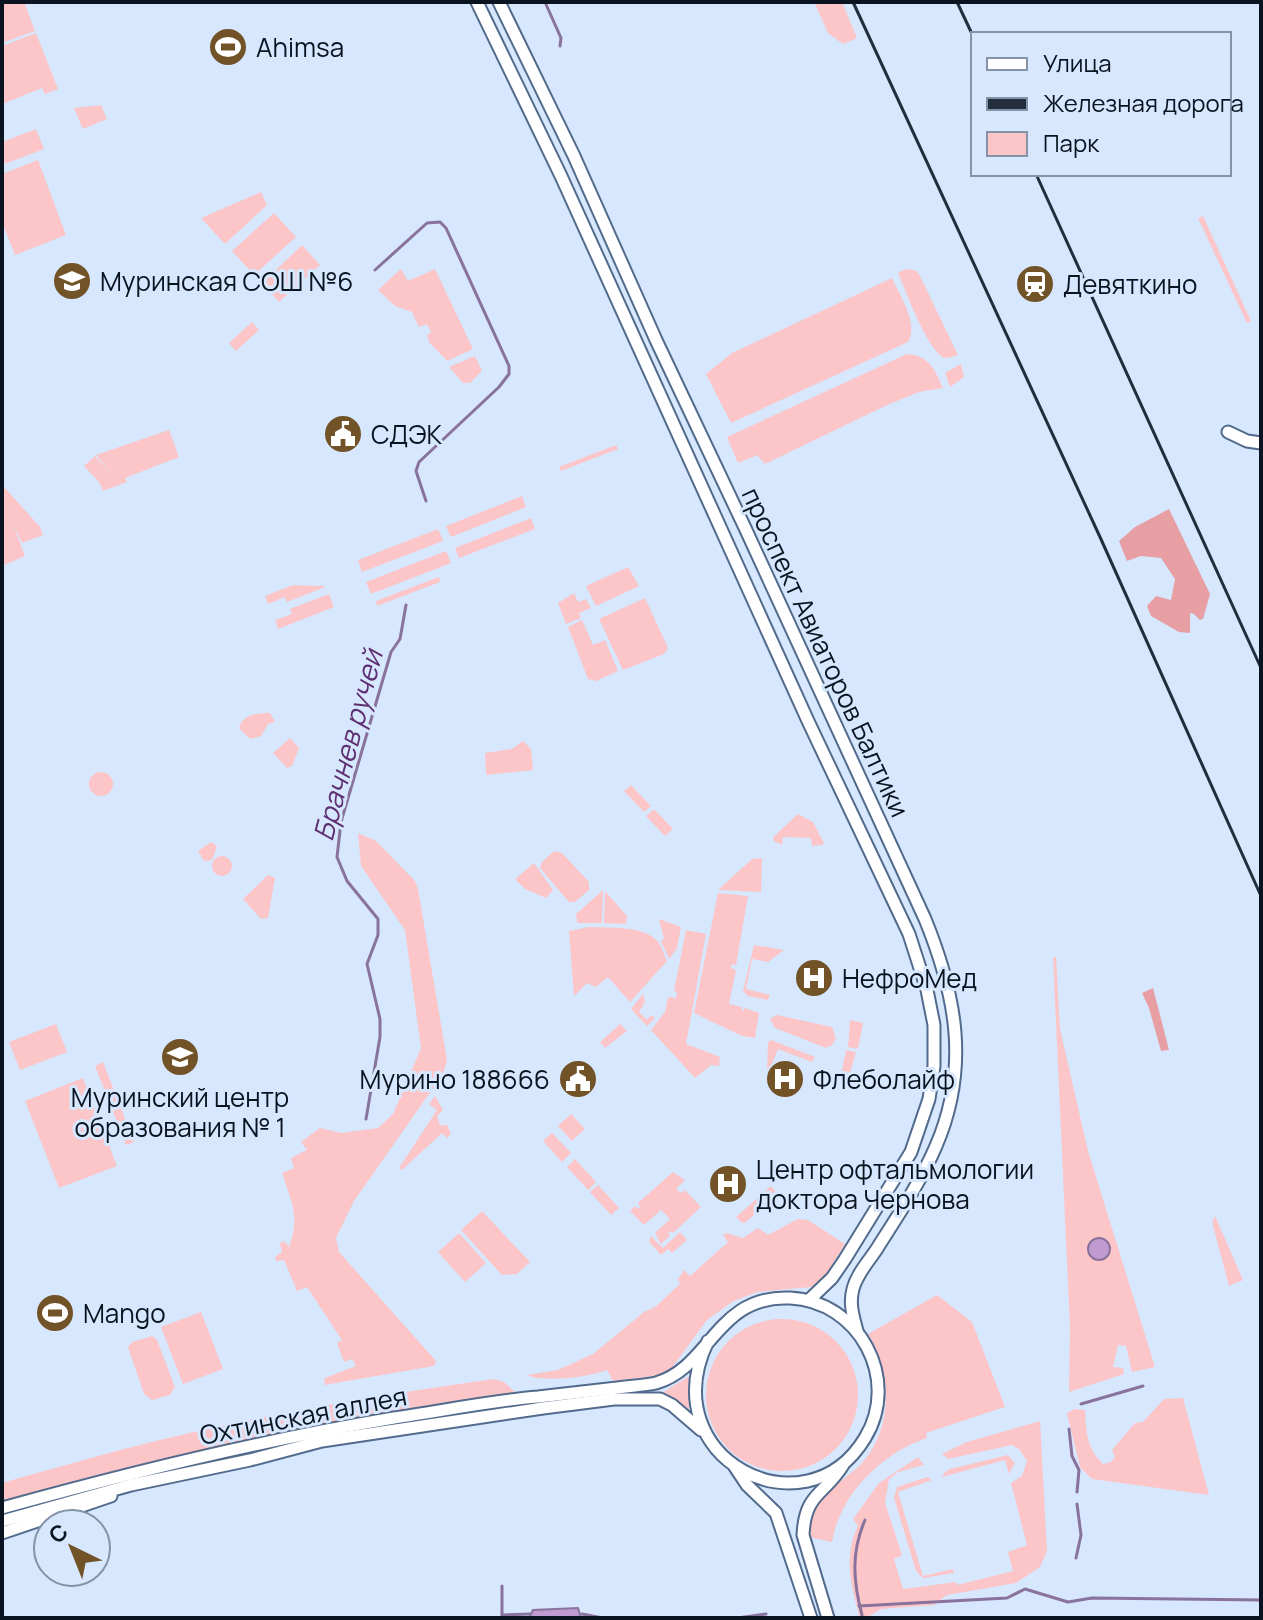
<svg xmlns="http://www.w3.org/2000/svg" width="1263" height="1620" font-family="Manrope,sans-serif">
<style>
.green{fill:#fcc6c9}
.forest{fill:#e89fa3}
.water{fill:#c09ad1;stroke:#89729c;stroke-width:2}
.lines{fill:none;stroke-linecap:round;stroke-linejoin:round}
.stream{stroke:#89729c;stroke-width:3}
.tertiary-casing{stroke:#526b8c;stroke-width:15}
.tertiary{stroke:#fff;stroke-width:11}
.rail{stroke:#232e3c;stroke-width:3}
.labels{text-anchor:middle;dominant-baseline:central;stroke-width:6;stroke-linejoin:round;paint-order:stroke}
.poi-label{font-size:26px;fill:#0a1421;stroke:#d6e7fe;text-anchor:start}
.street-label{font-size:26px;fill:#0a1421;stroke:#d6e7fe}
.water-label{font-size:28px;font-style:italic;fill:#5e2f71;stroke:#d6e7fe}
</style>
<rect width="100%" height="100%" fill="#d6e7fe"/>
<!-- green -->
<g class="green">
<path d="M2,2H24L35,31L2,43Z"/>
<path d="M814,2H842L857,38L843,44L828,33Z"/>
<path d="M36,33L58,89L45,94L42,88L2,104V84L5,83L2,76V46Z"/>
<path d="M101,105L107,119L83,129L74,108Z"/>
<path d="M36,129L44,149L5,164L2,156V142Z"/>
<path d="M38,160L66,235L15,255L2,222V174Z"/>
<path d="M261,192L267,205L225,244L201,218Z"/>
<path d="M274,213L296,237L254,275L232,251Z"/>
<path d="M1203,216L1251,321L1247,323L1198,218Z"/>
<path d="M302,245L320,265L279,302L262,283Z"/>
<path d="M401,269L408,281L435,269L473,349L447,361L429,342L427,335L431,332L427,324L419,327L412,312L395,306L378,290Z"/>
<path d="M906,269L917,271L920,276L958,355C955,356 949,358 945,358C929,354 905,289 898,273Z"/>
<path d="M892,278C900,296 919,324 908,342L731,423L706,374L732,353Z"/>
<path d="M252,322L259,330L236,351L229,343Z"/>
<path d="M907,354C929,355 935,370 943,388L919,392L885,406L765,464L757,455L738,463L727,437Z"/>
<path d="M475,356L482,371L470,383H463L449,367Z"/>
<path d="M961,364L964,377L950,387L945,373Z"/>
<path d="M169,430L179,457L125,478L127,482L103,491L99,482L84,466L95,456L111,473L96,455Z"/>
<path d="M616,445L618,449L561,471L559,467Z"/>
<path d="M5,488L40,527L43,535L22,543L13,524L25,556L2,566V490Z"/>
<path d="M522,496L526,507L451,537L446,526Z"/>
<path d="M531,518L535,529L459,558L455,548Z"/>
<path d="M438,529L443,541L362,572L358,560Z"/>
<path d="M446,551L451,563L371,594L366,582Z"/>
<path d="M628,567L639,586L596,606L586,586Z"/>
<path d="M439,577L440,582L377,606L376,601Z"/>
<path d="M293,585L324,586L325,587L287,602L285,597L268,604L265,596Z"/>
<path d="M574,593L578,602L586,599L591,608L579,613L581,618L566,624L558,603Z"/>
<path d="M329,594L334,607L278,629L275,620L292,614L290,609Z"/>
<path d="M645,598L668,648L664,654L623,670L599,619Z"/>
<path d="M582,620L593,645L605,640L618,671L596,681L588,679L568,627Z"/>
<path d="M270,713L275,722L268,724L261,736L250,739L239,728C243,714 257,713 270,713Z"/>
<path d="M290,738L299,748L292,766L287,768L273,753Z"/>
<path d="M523,741L531,749L533,770L486,775L485,753L512,749Z"/>
<circle cx="101" cy="784" r="12"/>
<path d="M631,785L651,806L644,812L624,791Z"/>
<path d="M654,809L673,829L665,836L646,816Z"/>
<path d="M798,814L813,822L824,843L822,845L812,846L811,838L783,837L782,845L774,841L773,837Z"/>
<path d="M358,833L376,841L415,881L418,889L447,1060L443,1074L354,1201L336,1238L339,1252L436,1361L434,1366L324,1385L325,1378L356,1366L352,1359L344,1362L337,1343L342,1340L307,1287L297,1291L284,1260L276,1261L275,1257L282,1252L280,1243L284,1241L289,1247C300,1216 292,1203 282,1173L294,1168L291,1158L307,1150L301,1142L320,1128L341,1133L378,1128L393,1114L421,1048L405,930L361,866Z"/>
<path d="M211,842L217,846L212,860L204,861L198,851Z"/>
<path d="M554,851L562,853L589,882V890L575,902H569L540,868L542,862Z"/>
<circle cx="222" cy="866" r="10"/>
<path d="M762,858L761,892L718,890L752,859Z"/>
<path d="M534,863L553,890L546,898L525,889L515,879Z"/>
<path d="M268,875L275,878L268,918L261,919L243,899Z"/>
<path d="M603,890L602,923H577L576,914Z"/>
<path d="M605,891L627,916L626,924L604,923Z"/>
<path d="M718,893L748,896L736,965L732,964L731,968L736,970L729,1004L742,1007V1012L745,1008L759,1013L755,1038L742,1036L694,1013Z"/>
<path d="M659,919L681,927L677,948L669,959L661,941L664,939Z"/>
<path d="M589,927C609,928 646,925 659,943C662,947 664,955 667,961L630,1002L608,977L596,987L587,983L574,996L569,931Z"/>
<path d="M686,930L706,934L686,1044L720,1057L719,1066L711,1065L695,1078L651,1030L665,1012L668,997L681,999L676,998L677,992L674,991Z"/>
<path d="M754,945L784,950L768,962L752,959L746,989L770,995L768,1000L748,996L743,991Z"/>
<path d="M1053,957H1056L1060,1029L1088,1151L1155,1367L1132,1372L1126,1346L1118,1345L1113,1367L1123,1368L1124,1374L1069,1392L1070,1327Z"/>
<path d="M643,994L645,1002L639,1012L647,1020L651,1015L655,1018L647,1026L631,1009Z"/>
<path d="M777,1015L832,1027L836,1038L832,1045L826,1048L775,1028L770,1019Z"/>
<path d="M850,1020L863,1023L858,1049L848,1047Z"/>
<path d="M56,1024L67,1052L20,1070L9,1042Z"/>
<path d="M620,1024L627,1031L605,1048L600,1042Z"/>
<path d="M771,1040L815,1057L812,1062L778,1049L769,1071L767,1070L768,1042Z"/>
<path d="M846,1050L856,1052L847,1083L840,1080Z"/>
<path d="M103,1062L134,1142L126,1145L95,1066Z"/>
<path d="M83,1078L117,1166L59,1188L25,1101Z"/>
<path d="M435,1096L443,1110L437,1116L440,1125H447L451,1134L447,1138L442,1133L402,1170L399,1168L437,1110L429,1104Z"/>
<path d="M571,1114L585,1129L572,1141L558,1126Z"/>
<path d="M552,1133L571,1153L562,1162L543,1141Z"/>
<path d="M575,1159L596,1182L588,1190L567,1167Z"/>
<path d="M673,1172L685,1180L676,1189L681,1193L685,1190L701,1207L673,1233L670,1231L668,1234L670,1236L661,1244L655,1233L670,1219L661,1210L644,1225L630,1211L635,1206L638,1209L640,1207L638,1203Z"/>
<path d="M598,1185L619,1208L611,1215L590,1192Z"/>
<path d="M771,1186L775,1191L774,1197L746,1222L742,1223L736,1217Z"/>
<path d="M482,1211L530,1262L517,1274L502,1275L461,1230Z"/>
<path d="M1215,1216L1243,1280L1229,1286L1212,1222Z"/>
<path d="M798,1219L808,1220L845,1244L826,1275L812,1287L757,1292L732,1302L707,1320L671,1369L656,1376L613,1381L607,1370C589,1377 544,1383 527,1375L558,1370L593,1354L644,1312L655,1307L680,1284L678,1279L684,1270L690,1276L728,1242L723,1235L726,1233L743,1238L758,1228L768,1235Z"/>
<path d="M680,1232L687,1240L672,1253L668,1249L661,1255L649,1242L651,1236L663,1248Z"/>
<path d="M459,1233L486,1263L465,1282L438,1252Z"/>
<path d="M937,1295L972,1322L1005,1407L926,1433L927,1438C882,1453 840,1494 832,1542L810,1537C799,1498 843,1485 863,1462C895,1423 890,1375 868,1334Z"/>
<path d="M201,1312L223,1369L183,1384L161,1327Z"/>
<circle cx="782" cy="1395" r="76"/>
<path d="M152,1336L157,1340L175,1387L170,1395L152,1400L144,1394L128,1347L132,1342Z"/>
<path d="M688,1377L691,1379L689,1409L662,1393Z"/>
<path d="M494,1379L504,1382L517,1394L383,1415L2,1504V1483C45,1471 89,1458 132,1447C251,1416 373,1396 494,1379Z"/>
<path d="M1183,1398L1209,1495L1092,1479L1080,1467L1067,1413L1075,1409L1085,1410C1086,1432 1087,1448 1103,1464L1111,1462L1115,1457L1112,1450L1135,1423L1143,1422L1164,1399Z"/>
<path d="M1040,1421L1047,1551L1040,1567L1016,1583L947,1595L934,1605L881,1609L866,1618H860C851,1587 843,1556 858,1526L853,1519L879,1483L918,1457L924,1465L898,1472L889,1479L885,1503L902,1555L894,1559L903,1589L956,1582L957,1585L1013,1571L1008,1552L1027,1545L1011,1483L1022,1476L1027,1461L1019,1449L1012,1445L948,1459L942,1454L967,1442Z"/>
<path d="M1008,1455L1015,1463L1009,1474L1005,1460L942,1477L945,1472L950,1469Z"/>
<path d="M927,1477L932,1480L898,1492L923,1576L953,1569L954,1573L923,1578L916,1571L894,1498L897,1487Z"/>
</g>
<!-- forest -->
<g class="forest">
<path d="M1169,509L1210,594L1203,619L1200,620L1194,614L1190,613V633L1179,632L1151,616L1147,606L1156,596L1171,600L1175,579L1161,558L1141,556L1127,561L1119,541L1135,527Z"/>
<path d="M1153,988L1169,1050L1161,1051L1149,1008L1142,993Z"/>
</g>
<!-- water -->
<g class="water">
<circle cx="1099" cy="1249" r="11"/>
<path d="M578,1608L581,1618H529L533,1610Z"/>
</g>
<g class="lines">
<!-- stream -->
<g class="stream">
<path d="M545,2L561,38L560,46"/>
<path d="M375,270L427,223L440,222L446,228L509,366V374L499,387L419,462L416,471L426,501"/>
<path d="M366,1119L380,1037V1019L367,964L378,935V919L347,881L337,857L341,822L391,652L400,639L406,605"/>
<path d="M1081,1404L1143,1386"/>
<path d="M1069,1429L1072,1456L1079,1470L1077,1492"/>
<path d="M1076,1558L1081,1535L1077,1504"/>
<path d="M502,1586V1618"/>
<path d="M859,1606L1007,1598L1025,1589L1068,1602L1092,1598L1261,1600"/>
<path d="M582,1614L603,1618"/>
<path d="M502,1615L530,1614"/>
<path d="M862,1615C853,1581 851,1552 865,1520"/>
<path d="M737,1618L766,1614"/>
</g>
<defs>
<g id="tertiary">
<path d="M477,2L561,176L808,721L909,934L927,990L934,1025V1066L929,1099L911,1152L845,1259L832,1278L809,1300"/>
<path d="M499,2L574,156L656,340L746,530L925,919C956,995 970,1067 936,1146C921,1181 899,1214 878,1247C870,1260 857,1273 853,1289C849,1303 853,1316 857,1331"/>
<path d="M1228,432L1247,441L1261,443"/>
<path d="M735,1467L747,1485L776,1513L811,1618"/>
<path d="M2,1508C132,1472 261,1440 394,1418C442,1411 490,1401 538,1397C564,1394 590,1391 617,1388C629,1386 643,1386 656,1383C711,1367 716,1295 790,1298C859,1301 901,1379 865,1438C805,1537 651,1458 708,1341"/>
<path d="M2,1521L131,1485L250,1460L322,1441L543,1408L614,1399H660L672,1405L701,1430"/>
<path d="M2,1533L111,1496"/>
<path d="M828,1618L803,1535C805,1492 825,1495 843,1465"/>
</g>
</defs>
<!-- tertiary casing -->
<use href="#tertiary" class="tertiary-casing"/>
<!-- tertiary -->
<use href="#tertiary" class="tertiary"/>
<!-- rail -->
<g class="rail">
<path d="M853,2L1100,537L1261,896"/>
<path d="M957,2L973,36"/>
<path d="M1036,174L1261,668"/>
</g>
</g>
<!-- icons -->
<defs>
<symbol id="stadium-disc" viewBox="-11 -11 22 22"><circle r="9.5" fill="#715327" stroke="#d6e7fe"/><path d="M0-5a6.5 5 0 1 0 0 10a6.5 5 0 1 0 0-10ZM-3.5-1.8h7v3.6h-7Z" fill="#fff"/></symbol>
<symbol id="school-disc" viewBox="-11 -11 22 22"><circle r="9.5" fill="#715327" stroke="#d6e7fe"/><path d="M0-5L7-2L0 1L-7-2ZM-4 1L0 2.5L4 1V4Q0 6-4 4Z" fill="#fff"/></symbol>
<symbol id="station-disc" viewBox="-11 -11 22 22"><circle r="9.5" fill="#715327" stroke="#d6e7fe"/><path d="M-3-6H3Q5-6 5-4V2Q5 4 3 4L4.5 6H3L1.5 4h-3L-3 6H-4.5L-3 4Q-5 4-5 2V-4Q-5-6-3-6ZM-3.5-4v3h7v-3ZM-3.5 1v1.5H-2V1ZM2 1v1.5H3.5V1Z" fill="#fff"/></symbol>
<symbol id="civic-disc" viewBox="-11 -11 22 22"><circle r="9.5" fill="#715327" stroke="#d6e7fe"/><path d="M-.6-6.5H3V-4.5H.6V-3L4-1V1h2V6H-6V1h2V-1L-.6-3ZM-1.2 2.5V6h2.4V2.5Z" fill="#fff"/></symbol>
<symbol id="hospital-disc" viewBox="-11 -11 22 22"><circle r="9.5" fill="#715327" stroke="#d6e7fe"/><path d="M-5-5h3v3.5h4V-5h3V5h-3V1.5h-4V5h-3Z" fill="#fff"/></symbol>
</defs>
<g fill-rule="evenodd">
<use href="#stadium-disc" x="206" y="25" width="44" height="44"/>
<use href="#school-disc" x="50" y="259" width="44" height="44"/>
<use href="#station-disc" x="1013" y="262" width="44" height="44"/>
<use href="#civic-disc" x="321" y="412" width="44" height="44"/>
<use href="#hospital-disc" x="792" y="956" width="44" height="44"/>
<use href="#school-disc" x="158" y="1035" width="44" height="44"/>
<use href="#civic-disc" x="556" y="1057" width="44" height="44"/>
<use href="#hospital-disc" x="763" y="1057" width="44" height="44"/>
<use href="#hospital-disc" x="706" y="1162" width="44" height="44"/>
<use href="#stadium-disc" x="33" y="1291" width="44" height="44"/>
</g>
<g class="labels">
<!-- poi labels -->
<g class="poi-label">
<text x="256" y="47">Ahimsa</text>
<text x="100" y="281">Муринская СОШ №6</text>
<text x="1063" y="284">Девяткино</text>
<text x="371" y="434">СДЭК</text>
<text x="842" y="978">НефроМед</text>
<text x="550" y="1079" text-anchor="end">Мурино 188666</text>
<text x="813" y="1079">Флеболайф</text>
<text x="180" y="1097" text-anchor="middle">Муринский центр<tspan x="180" dy="30">образования № 1</tspan></text>
<text x="756" y="1169">Центр офтальмологии<tspan x="756" dy="30">доктора Чернова</tspan></text>
<text x="83" y="1313">Mango</text>
</g>
<!-- street labels -->
<g class="street-label">
<text transform="translate(826 652) rotate(65)">проспект Авиаторов Балтики</text>
<text transform="translate(303 1415) rotate(-11)">Охтинская аллея</text>
</g>
<!-- water labels -->
<g class="water-label">
<text transform="translate(347 745) rotate(-75)">Брачнев ручей</text>
</g>
</g>
<!-- border -->
<rect width="1263" height="1620" fill="none" stroke="#0a1421" stroke-width="8"/>
<!-- legend -->
<rect x="971" y="32" width="260" height="144" fill="#d6e7fe" stroke="#8493a6" stroke-width="2"/>
<rect x="987" y="58" width="40" height="12" fill="#ffffff" stroke="#8493a6" stroke-width="2"/>
<text x="1043" y="72" font-size="24" fill="#0a1421">Улица</text>
<rect x="987" y="98" width="40" height="12" fill="#232e3c" stroke="#8493a6" stroke-width="2"/>
<text x="1043" y="112" font-size="24" fill="#0a1421">Железная дорога</text>
<rect x="987" y="132" width="40" height="24" fill="#fcc6c9" stroke="#8493a6" stroke-width="2"/>
<text x="1043" y="152" font-size="24" fill="#0a1421">Парк</text>
<!-- north arrow -->
<g transform="translate(72 1548) rotate(317)"><circle r="38" fill="#d6e7fe" stroke="#8493a6" stroke-width="2"/>
<path d="M0-6L14 30L0 20L-14 30Z" fill="#715327"/>
<text y="-12" font-size="22" font-weight="bold" text-anchor="middle" fill="#0a1421">С</text>
</g>
</svg>
